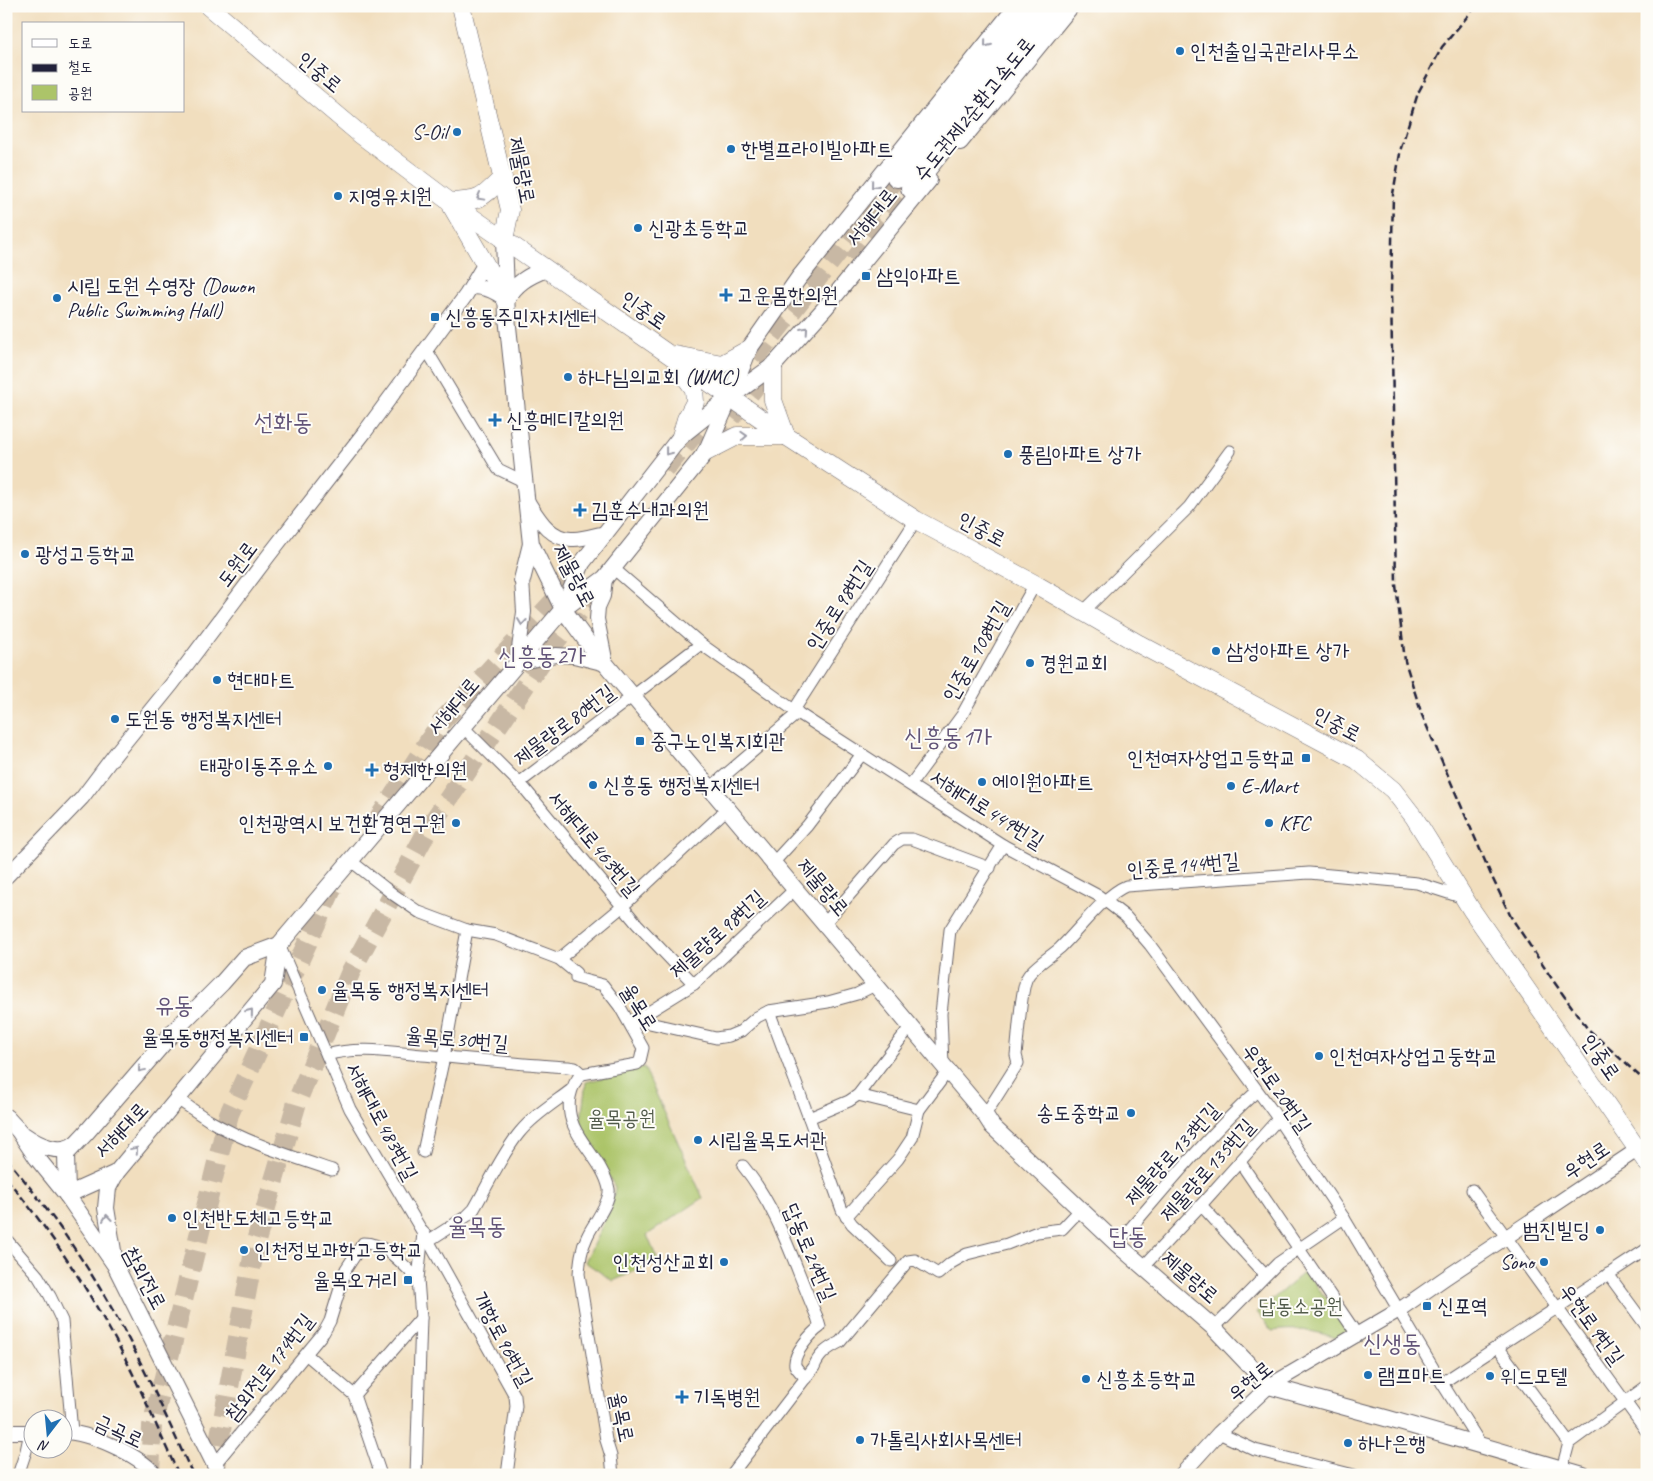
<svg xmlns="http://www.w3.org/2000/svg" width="1653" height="1481" font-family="Caveat,'Poor Story',sans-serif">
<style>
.green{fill:#acc469;stroke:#677352}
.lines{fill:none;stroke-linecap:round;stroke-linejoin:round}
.motorway-tunnel{stroke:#c8b8a4;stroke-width:20;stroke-dasharray:20 10;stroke-linecap:butt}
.minor-casing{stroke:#6a6469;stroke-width:13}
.tertiary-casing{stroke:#6a6469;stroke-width:16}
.secondary-casing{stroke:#6a6469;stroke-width:18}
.primary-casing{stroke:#6a6469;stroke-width:19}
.motorway-casing{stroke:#6a6469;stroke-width:22}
.minor{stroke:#fff;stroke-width:11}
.tertiary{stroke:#fff;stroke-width:14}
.secondary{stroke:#fff;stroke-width:16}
.primary{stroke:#fff;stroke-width:18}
.motorway{stroke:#fff;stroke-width:20}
.rail{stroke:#22223b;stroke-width:2.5;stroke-dasharray:8 4;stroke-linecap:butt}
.oneway{stroke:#9c9ca7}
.poi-dot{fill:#1f6fb2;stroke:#fdfcf7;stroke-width:2}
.labels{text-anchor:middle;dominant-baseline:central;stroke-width:4;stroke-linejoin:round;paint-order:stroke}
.poi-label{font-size:21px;fill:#22223b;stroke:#fdfcf7;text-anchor:start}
.street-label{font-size:21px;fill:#22223b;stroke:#fdfcf7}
.park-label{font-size:21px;fill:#525b4b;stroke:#fdfcf7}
.quarter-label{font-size:24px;fill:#625478;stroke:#fdfcf7}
</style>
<rect width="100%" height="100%" fill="#fdfcf7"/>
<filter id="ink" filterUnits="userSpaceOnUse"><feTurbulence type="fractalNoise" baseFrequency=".02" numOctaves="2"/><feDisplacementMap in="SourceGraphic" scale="10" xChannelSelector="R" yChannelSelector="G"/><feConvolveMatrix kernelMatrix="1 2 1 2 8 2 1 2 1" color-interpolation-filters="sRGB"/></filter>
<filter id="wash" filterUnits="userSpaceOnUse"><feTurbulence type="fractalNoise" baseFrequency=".0096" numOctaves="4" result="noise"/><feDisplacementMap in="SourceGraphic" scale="20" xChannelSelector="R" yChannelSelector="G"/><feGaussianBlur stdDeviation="1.12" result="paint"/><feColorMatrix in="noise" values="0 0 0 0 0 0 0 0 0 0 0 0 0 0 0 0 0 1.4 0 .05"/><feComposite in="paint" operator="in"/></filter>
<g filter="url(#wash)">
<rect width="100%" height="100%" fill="#f1debe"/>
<!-- green -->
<g class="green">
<path d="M644,1067L703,1198L647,1235L658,1261L613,1281L585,1262L612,1205L615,1187L580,1127L586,1082Z"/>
<path d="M1306,1271L1348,1330L1336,1338C1313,1330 1296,1328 1272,1331L1257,1312Z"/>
</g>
</g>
<g filter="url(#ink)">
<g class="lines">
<!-- motorway-tunnel -->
<g class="motorway-tunnel">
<path d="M853,262L911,188"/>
<path d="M736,382L897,177"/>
<path d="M713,441L767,371"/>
<path d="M665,469L704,422"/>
<path d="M375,824L442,721L570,584"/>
<path d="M150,1475L152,1426L229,1114L331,891L338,880"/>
<path d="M216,1475L217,1452L256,1241L298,1099L351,971L430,826L552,646L604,580"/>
</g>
<defs>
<g id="minor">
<path d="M426,349L498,469L525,482"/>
<path d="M613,568L701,644L798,713L1003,845L1099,896L1126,917L1150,945L1274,1113L1344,1218L1442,1383L1481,1445"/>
<path d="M1084,611L1189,507L1230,451"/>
<path d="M794,710L916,520"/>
<path d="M463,727L525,789L637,924L694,984"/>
<path d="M519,783L701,644"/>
<path d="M911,784L962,715L1035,584"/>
<path d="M710,788L798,713"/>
<path d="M351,861L394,895L419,912L467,930L496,935L559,959L576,973V978L603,985L620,1007L643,1048L640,1061L637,1064L582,1074C575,1080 572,1087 570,1097C563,1134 602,1155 609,1189C611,1202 592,1225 587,1237C581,1249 580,1261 579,1274L606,1440L611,1456L613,1475"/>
<path d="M773,863L807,826L862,754"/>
<path d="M824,924L894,844L902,839H912L990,868"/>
<path d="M280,947L350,1109L423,1233L418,1279L421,1318L416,1475"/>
<path d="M559,959L623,906L727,809"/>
<path d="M769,1011L809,1118L842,1210L852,1224L891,1261"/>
<path d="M636,1020L694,984L795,889"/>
<path d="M632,1028L636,1020L716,1038L729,1036L741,1031L757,1017L769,1011L828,1002L857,994L875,985"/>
<path d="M327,1055C357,1046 391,1052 422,1055C471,1059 519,1064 568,1067L575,1068L582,1074"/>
<path d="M943,1065L941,1014L950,930L1003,845"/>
<path d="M177,1099C188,1106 199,1114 210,1121C248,1143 290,1156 332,1170"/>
<path d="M919,1110L948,1071"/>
<path d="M985,1115L1018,1063L1016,1055C1018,1040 1021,985 1028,976C1033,967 1051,956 1060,948C1078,931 1104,895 1126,886L1309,873L1417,883L1464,898"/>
<path d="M809,1118L849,1101L858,1095L910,1027"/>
<path d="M423,1152L444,1057L467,930"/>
<path d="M1240,1162L1358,1336"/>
<path d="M743,1166C779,1210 794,1265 817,1317L820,1327C811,1333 793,1354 795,1365C797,1370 802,1374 806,1378"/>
<path d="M1472,1190L1647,1432"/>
<path d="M1201,1205L1265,1275"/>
<path d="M846,1217L898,1159L912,1138L919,1110L858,1095"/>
<path d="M424,1233L515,1396L516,1406L507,1475"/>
<path d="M6,1239L38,1276L50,1296L62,1321L72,1432"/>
<path d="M428,1241L467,1216L474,1209C488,1185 503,1152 520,1132C534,1115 554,1103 571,1090"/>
<path d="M1117,1244C1162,1192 1206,1137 1257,1091"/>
<path d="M1143,1267L1201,1205L1278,1119"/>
<path d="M1608,1274L1647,1327"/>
<path d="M1214,1328L1278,1263L1344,1218"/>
<path d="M1498,1347L1569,1443"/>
<path d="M307,1355L354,1395L381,1475"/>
<path d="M1442,1383L1647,1249"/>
<path d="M354,1395L421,1318"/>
<path d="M1219,1433L1255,1450L1354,1475"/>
<path d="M215,1464L324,1332L330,1321L346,1269L363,1243C386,1243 402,1264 418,1279"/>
<path d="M1562,1469L1569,1443L1647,1386"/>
<path d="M18,1475L26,1451L30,1432"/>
<path d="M731,1475L814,1367C819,1354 828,1348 840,1342L908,1261L915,1260L938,1274L951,1263L967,1254L1007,1244L1037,1232L1062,1229L1081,1209"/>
</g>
<g id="tertiary">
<path d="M472,287C485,287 494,291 505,299"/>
<path d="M528,502C538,518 551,541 574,539C584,539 595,535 605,533"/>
<path d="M522,580L524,612L517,663L556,655L574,656L606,664L597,619L598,607L603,596L605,578"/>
<path d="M6,877L82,798L116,753L172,684L269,555L364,433L466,295L485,263"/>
<path d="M6,1432H32"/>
<path d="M62,1432C89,1432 138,1454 156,1475"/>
<path d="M1181,1475L1219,1433L1269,1386L1399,1310L1445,1278L1637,1150"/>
</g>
<g id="secondary">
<path d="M960,142L1071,6"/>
<path d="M504,240L507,317L531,544L563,609L588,643L985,1115L992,1126L1117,1244L1214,1328L1269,1386L1389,1419L1583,1475"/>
<path d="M506,300C516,283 528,276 546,269"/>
<path d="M522,580L531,544"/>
<path d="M563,609L582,563L681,436L730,397L749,349L798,279L1017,6"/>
<path d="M6,1117L19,1131L37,1158L67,1195L115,1265L220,1475"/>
<path d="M24,1135C38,1145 60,1156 75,1144"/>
<path d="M67,1195L66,1154L85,1134L174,1031L222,983L244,958L279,945L563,609L605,578L706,452L730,397L773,366L825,308L929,180"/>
<path d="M67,1195L116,1173L273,984L279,945"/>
<path d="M114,1257L106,1208L108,1188L116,1173"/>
</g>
<g id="primary">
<path d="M208,6L361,135L450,202L786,436L916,520L1035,584L1139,644L1357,760L1393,790L1414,817L1471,909L1647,1163"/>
<path d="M461,6L510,210L504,240"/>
<path d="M450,202C481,201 481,199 503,177"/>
<path d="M452,207L506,300"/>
<path d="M675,355L722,364L749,349"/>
<path d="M773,366V400L786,436"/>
<path d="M678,367L694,389L695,402L686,419L681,436"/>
<path d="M706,452L737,436H786"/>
</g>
<g id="motorway">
<path d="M897,177L1036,6"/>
<path d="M911,188L1056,6"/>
</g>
</defs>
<!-- minor casing -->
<use href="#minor" class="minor-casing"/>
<!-- tertiary casing -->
<use href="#tertiary" class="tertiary-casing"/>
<!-- secondary casing -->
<use href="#secondary" class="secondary-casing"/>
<!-- primary casing -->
<use href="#primary" class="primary-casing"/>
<!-- motorway casing -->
<use href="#motorway" class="motorway-casing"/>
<!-- minor -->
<use href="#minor" class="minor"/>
<!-- tertiary -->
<use href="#tertiary" class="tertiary"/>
<!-- secondary -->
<use href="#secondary" class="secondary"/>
<!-- primary -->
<use href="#primary" class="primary"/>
<!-- motorway -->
<use href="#motorway" class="motorway"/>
<!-- rail -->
<g class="rail">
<path d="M1476,6L1442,47L1418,93L1401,148L1393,194L1391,291L1396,585L1405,661L1422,715L1491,875L1511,917L1552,979L1587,1028L1647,1083"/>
<path d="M6,1158C47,1207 84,1259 115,1314C144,1366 168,1421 193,1475"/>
<path d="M6,1178C52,1233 93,1296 126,1360C145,1398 161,1437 179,1475"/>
</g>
</g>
<!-- one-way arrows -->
<defs><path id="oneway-chevron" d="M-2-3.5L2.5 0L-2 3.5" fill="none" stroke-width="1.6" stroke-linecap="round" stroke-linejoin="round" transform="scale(1.25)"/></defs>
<g class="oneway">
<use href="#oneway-chevron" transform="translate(987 44) rotate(129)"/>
<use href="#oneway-chevron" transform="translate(874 185) rotate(129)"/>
<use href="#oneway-chevron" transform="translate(480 197) rotate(151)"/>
<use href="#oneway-chevron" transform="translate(805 330) rotate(-49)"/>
<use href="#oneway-chevron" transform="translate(744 436) rotate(-3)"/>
<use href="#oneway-chevron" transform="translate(668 452) rotate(128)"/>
<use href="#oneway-chevron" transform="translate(522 622) rotate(97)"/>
<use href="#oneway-chevron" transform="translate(250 1012) rotate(-51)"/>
<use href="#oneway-chevron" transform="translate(141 1069) rotate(130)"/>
<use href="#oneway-chevron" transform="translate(135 1150) rotate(-50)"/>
<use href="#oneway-chevron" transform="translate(107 1218) rotate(-96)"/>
</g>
</g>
<!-- markers -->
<g class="poi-dot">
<circle cx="1180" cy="51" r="5"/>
<circle cx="457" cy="132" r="5"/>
<circle cx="731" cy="149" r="5"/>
<circle cx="338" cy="196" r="5"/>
<circle cx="638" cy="228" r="5"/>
<rect x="861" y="271" width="10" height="10" rx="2.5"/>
<path d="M723.5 287.5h5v5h5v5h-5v5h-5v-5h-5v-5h5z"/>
<circle cx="57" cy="298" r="5"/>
<rect x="430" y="312" width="10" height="10" rx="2.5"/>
<circle cx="568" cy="377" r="5"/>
<path d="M492.5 412.5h5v5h5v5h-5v5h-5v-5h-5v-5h5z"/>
<circle cx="1008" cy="454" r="5"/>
<path d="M577.5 502.5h5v5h5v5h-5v5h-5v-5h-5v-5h5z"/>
<circle cx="25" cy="554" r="5"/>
<circle cx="1216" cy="651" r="5"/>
<circle cx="1030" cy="663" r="5"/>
<circle cx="217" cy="680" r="5"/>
<circle cx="115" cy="719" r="5"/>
<rect x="635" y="736" width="10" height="10" rx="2.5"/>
<rect x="1301" y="753" width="10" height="10" rx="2.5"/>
<circle cx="328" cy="766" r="5"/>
<path d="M369.5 762.5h5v5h5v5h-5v5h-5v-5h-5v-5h5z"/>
<circle cx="982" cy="782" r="5"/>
<circle cx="593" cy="785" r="5"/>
<circle cx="1231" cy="786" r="5"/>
<circle cx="456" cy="823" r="5"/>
<circle cx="1269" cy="823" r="5"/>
<circle cx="322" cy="990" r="5"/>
<rect x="299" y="1032" width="10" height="10" rx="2.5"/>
<circle cx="1319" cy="1056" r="5"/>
<circle cx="1131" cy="1113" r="5"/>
<circle cx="698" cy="1140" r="5"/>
<circle cx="172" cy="1218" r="5"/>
<circle cx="1600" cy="1230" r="5"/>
<circle cx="244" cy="1250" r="5"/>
<circle cx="724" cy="1262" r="5"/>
<circle cx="1544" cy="1262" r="5"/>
<rect x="403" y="1275" width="10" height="10" rx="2.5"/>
<rect x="1422" y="1301" width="10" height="10" rx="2.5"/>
<circle cx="1368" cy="1375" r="5"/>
<circle cx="1490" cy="1376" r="5"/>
<circle cx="1086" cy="1379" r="5"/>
<path d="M679.5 1389.5h5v5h5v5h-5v5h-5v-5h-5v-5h5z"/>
<circle cx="860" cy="1440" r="5"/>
<circle cx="1348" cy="1443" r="5"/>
</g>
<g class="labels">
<!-- poi labels -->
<g class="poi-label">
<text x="1190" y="51">인천출입국관리사무소</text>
<text x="447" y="132" text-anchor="end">S-Oil</text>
<text x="741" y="149">한별프라이빌아파트</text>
<text x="348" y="196">지영유치원</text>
<text x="648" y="228">신광초등학교</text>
<text x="876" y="276">삼익아파트</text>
<text x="67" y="286">시립 도원 수영장 (Dowon<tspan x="67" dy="24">Public Swimming Hall)</tspan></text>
<text x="737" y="295">고운몸한의원</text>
<text x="445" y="317">신흥동주민자치센터</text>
<text x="578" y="377">하나님의교회 (WMC)</text>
<text x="506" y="420">신흥메디칼의원</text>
<text x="1018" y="454">풍림아파트 상가</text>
<text x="591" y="510">김훈수내과의원</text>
<text x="35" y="554">광성고등학교</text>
<text x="1226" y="651">삼성아파트 상가</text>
<text x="1040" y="663">경원교회</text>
<text x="227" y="680">현대마트</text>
<text x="125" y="719">도원동 행정복지센터</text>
<text x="650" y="741">중구노인복지회관</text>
<text x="1296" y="758" text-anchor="end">인천여자상업고등학교</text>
<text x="318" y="766" text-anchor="end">태광이동주유소</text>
<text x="383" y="770">형제한의원</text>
<text x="992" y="782">에이원아파트</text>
<text x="603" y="785">신흥동 행정복지센터</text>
<text x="1241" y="786">E-Mart</text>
<text x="446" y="823" text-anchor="end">인천광역시 보건환경연구원</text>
<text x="1279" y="823">KFC</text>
<text x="332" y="990">율목동 행정복지센터</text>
<text x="294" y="1037" text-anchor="end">율목동행정복지센터</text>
<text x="1329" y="1056">인천여자상업고둥학교</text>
<text x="1121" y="1113" text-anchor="end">송도중학교</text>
<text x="708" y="1140">시립율목도서관</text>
<text x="182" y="1218">인천반도체고등학교</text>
<text x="1590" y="1230" text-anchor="end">범진빌딩</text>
<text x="254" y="1250">인천정보과학고등학교</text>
<text x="714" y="1262" text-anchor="end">인천성산교회</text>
<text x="1534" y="1262" text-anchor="end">Sono</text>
<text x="398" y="1280" text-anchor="end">율목오거리</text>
<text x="1437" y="1306">신포역</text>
<text x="1378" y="1375">램프마트</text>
<text x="1500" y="1376">위드모텔</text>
<text x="1096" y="1379">신흥초등학교</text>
<text x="693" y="1397">기독병원</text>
<text x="870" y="1440">가톨릭사회사목센터</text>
<text x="1358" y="1443">하나은행</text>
</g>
<!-- street labels -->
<g class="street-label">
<text transform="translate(320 72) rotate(40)">인중로</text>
<text transform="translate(974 109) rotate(-51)">수도권제2순환고속도로</text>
<text transform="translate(522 170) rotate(79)">제물량로</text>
<text transform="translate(871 217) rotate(-51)">서해대로</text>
<text transform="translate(644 310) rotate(35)">인중로</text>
<text transform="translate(982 529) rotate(28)">인중로</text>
<text transform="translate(237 564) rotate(-53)">도원로</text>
<text transform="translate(574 575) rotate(62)">제물량로</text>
<text transform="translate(839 605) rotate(-57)">인중로98번길</text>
<text transform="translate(976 651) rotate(-60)">인중로108번길</text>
<text transform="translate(453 706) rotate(-50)">서해대로</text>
<text transform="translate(1337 724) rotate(28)">인중로</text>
<text transform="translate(564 725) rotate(-37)">제물량로80번길</text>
<text transform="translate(987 809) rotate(32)">서해대로449번길</text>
<text transform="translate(594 843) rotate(50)">서해대로463번길</text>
<text transform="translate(1183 865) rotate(-5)">인중로144번길</text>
<text transform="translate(823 887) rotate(50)">제물량로</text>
<text transform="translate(717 934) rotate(-42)">제물량로98번길</text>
<text transform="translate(639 1007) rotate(58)">율목로</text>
<text transform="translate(457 1039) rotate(5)">율목로30번길</text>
<text transform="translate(1601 1057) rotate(55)">인중로</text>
<text transform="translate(1277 1088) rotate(55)">우현로20번길</text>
<text transform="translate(382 1121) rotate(62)">서해대로483번길</text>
<text transform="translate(121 1130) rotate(-47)">서해대로</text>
<text transform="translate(1172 1154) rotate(-48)">제물량로133번길</text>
<text transform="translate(1586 1160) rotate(-34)">우현로</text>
<text transform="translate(1207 1170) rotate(-48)">제물량로135번길</text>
<text transform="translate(810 1252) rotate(67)">답동로24번길</text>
<text transform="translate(1190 1277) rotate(41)">제물량로</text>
<text transform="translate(145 1278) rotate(62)">참외전로</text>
<text transform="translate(1592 1324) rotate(54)">우현로9번길</text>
<text transform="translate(503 1339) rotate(62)">개항로96번길</text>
<text transform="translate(269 1367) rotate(-52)">참외전로174번길</text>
<text transform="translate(1250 1381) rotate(-39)">우현로</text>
<text transform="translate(622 1417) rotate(78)">율목로</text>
<text transform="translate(119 1431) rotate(25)">금곡로</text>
</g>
<!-- park labels -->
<g class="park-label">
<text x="622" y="1118">율목공원</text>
<text x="1301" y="1306">답동소공원</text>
</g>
<!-- quarter labels -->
<g class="quarter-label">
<text x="283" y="422">선화동</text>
<text x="542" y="656">신흥동2가</text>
<text x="948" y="737">신흥동1가</text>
<text x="174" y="1005">유동</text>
<text x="477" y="1226">율목동</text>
<text x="1128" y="1236">답동</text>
<text x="1392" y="1343">신생동</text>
</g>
</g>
<!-- margin -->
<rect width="1653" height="1481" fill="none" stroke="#fdfcf7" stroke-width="25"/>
<!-- legend -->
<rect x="22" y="22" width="162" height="90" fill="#fdfcf7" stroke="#a5a5ac"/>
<rect x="32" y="39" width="25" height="8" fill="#ffffff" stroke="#a5a5ac"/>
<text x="68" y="48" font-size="15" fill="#22223b">도로</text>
<rect x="32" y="64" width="25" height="8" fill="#22223b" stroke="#a5a5ac"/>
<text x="68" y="72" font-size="15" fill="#22223b">철도</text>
<rect x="32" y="85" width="25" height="15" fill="#acc469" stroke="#a5a5ac"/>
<text x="68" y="98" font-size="15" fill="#22223b">공원</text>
<!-- north arrow -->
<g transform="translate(48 1434) rotate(196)"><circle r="24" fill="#fdfcf7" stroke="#a5a5ac"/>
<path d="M0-4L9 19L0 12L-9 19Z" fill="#1f6fb2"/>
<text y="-8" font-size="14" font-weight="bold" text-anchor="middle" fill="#22223b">N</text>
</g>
</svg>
